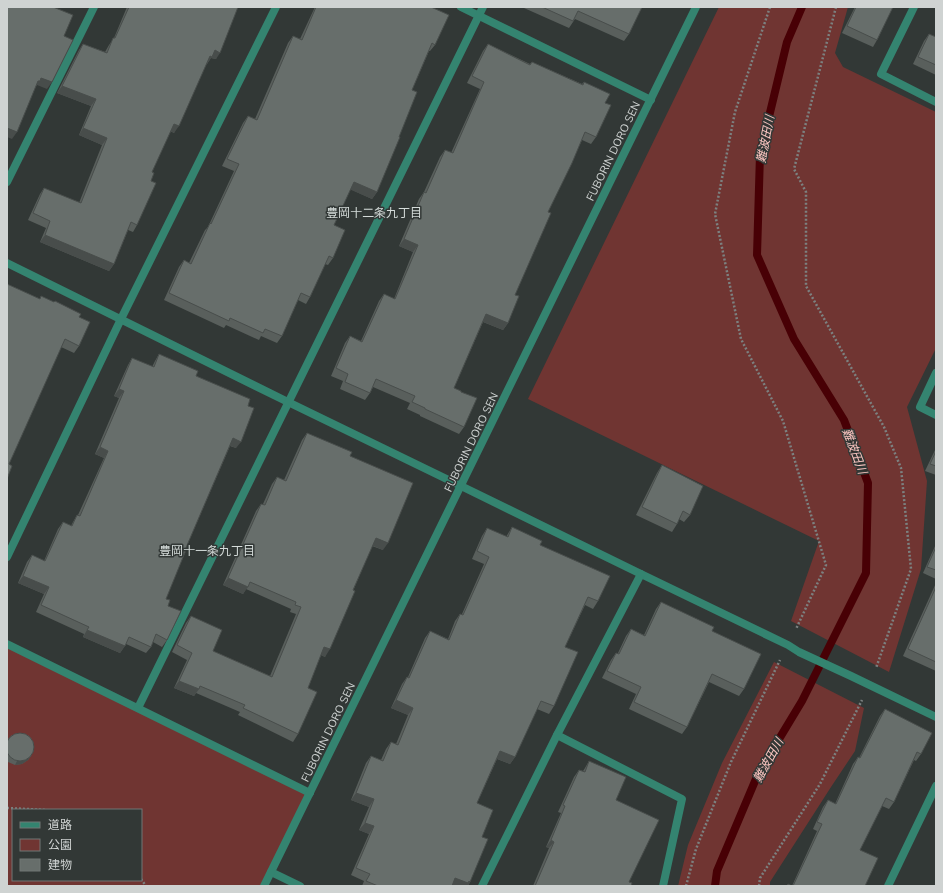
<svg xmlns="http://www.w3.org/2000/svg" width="943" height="893" font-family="Mulish,'Noto Sans JP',sans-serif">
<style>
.green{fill:#703532;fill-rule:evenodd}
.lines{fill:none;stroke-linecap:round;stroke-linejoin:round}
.stream{stroke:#480005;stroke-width:8}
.path{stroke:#7c8180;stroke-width:2.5;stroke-dasharray:2 2;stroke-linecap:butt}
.minor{stroke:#348470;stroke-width:8}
.tertiary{stroke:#348470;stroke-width:8}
.wall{fill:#595f5c}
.shaded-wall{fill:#484d4b}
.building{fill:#676e6b;stroke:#484d4b}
.labels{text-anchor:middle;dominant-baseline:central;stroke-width:3;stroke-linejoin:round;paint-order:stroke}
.street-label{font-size:11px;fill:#cfd3d2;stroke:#323836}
.water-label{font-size:12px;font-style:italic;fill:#fdc6c1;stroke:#323836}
.neighbourhood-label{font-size:12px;fill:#d4dbd9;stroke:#323836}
</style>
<rect width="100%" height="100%" fill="#323836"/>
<!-- green -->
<g class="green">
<path d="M719,7H848L835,53L843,67L936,112V348L907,407L927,481L921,569L889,672L791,621L819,541L528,399Z"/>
<path d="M7,644L310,793L264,886H7ZM13,810H141V880H13Z"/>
<path d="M774,662L864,708L855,751L831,787L770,882V886H678L688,845L722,763Z"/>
</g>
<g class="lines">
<!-- stream -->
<path class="stream" d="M715,886L717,871L758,774L802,701L866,573L868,483L844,420L794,339L757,255L760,154L787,42L802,7"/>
<!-- path -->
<g class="path">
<path d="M770,7L735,112L715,214L741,339L783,421L826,565L796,629"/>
<path d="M836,7L794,169L806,192V286L884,427L901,468L911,569L876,668"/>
<path d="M7,808L47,810"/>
<path d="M141,879L146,886"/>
<path d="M686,886L696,849L731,762L780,660"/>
<path d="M759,886L760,878L820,784L862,700"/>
</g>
<!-- minor -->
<g class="minor">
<path d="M461,7L651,100"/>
<path d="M914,7L881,74L936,102"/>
<path d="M7,182L94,7"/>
<path d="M7,263L288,402L461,486L641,574L788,645L799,652L851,676L936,717"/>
<path d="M936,373L920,407L936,415"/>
<path d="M7,557L121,319L276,7"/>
<path d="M7,644L310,793"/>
<path d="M138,708L483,7"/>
<path d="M557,735L682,799L663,886"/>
<path d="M271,872L300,886"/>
<path d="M482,886L557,735L641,574"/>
<path d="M888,886L936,786"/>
</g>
<!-- tertiary -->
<path class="tertiary" d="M264,886L696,7"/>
</g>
<!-- wall -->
<g class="wall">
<path d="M127,7H238L216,59L211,58L207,64L206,63L174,133L170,131L152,172L151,181L137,225L133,232L128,230L114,264L109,271L40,242L46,228L28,220L40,194L44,188L79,203L102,145L79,135L91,106L57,93L79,50L83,44L105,52L109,45L114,38Z"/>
<path d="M315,7H431L435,45L430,51H429L412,90L377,192L372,199L350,189L334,225L333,258L328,265L325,264L310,297L306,304L298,300L282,336L277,343L261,336L259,340L226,325L224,328L164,300L179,267L184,260L189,263L205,230L208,227L234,171L222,166L243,123L248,116L255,119L288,43L293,36L300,39Z"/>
<path d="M525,7H642L629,34L624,41L575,19L569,28L524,8Z"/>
<path d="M855,7H893L877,40L873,47L842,33Z"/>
<path d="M929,34L936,37V75L913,64L924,41Z"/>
<path d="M488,44L530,64L532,62L582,84L584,82L605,103L596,137L591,144L582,140L548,212L515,295L508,323L503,330L483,322L454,388L461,392L464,427L459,434L420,416V415L407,409L410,403L373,387L370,393L365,400L340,389L343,381L331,376L345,343L350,336L361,341L379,301L384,294L394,299L413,252L399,246L419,199L424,192L440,157L445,150L451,153L480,89L467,83L483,51Z"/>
<path d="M7,284L40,299L41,296L79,317V346L74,353L61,347L9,464Z"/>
<path d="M159,354L248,406L236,448L230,446L185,550L166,599L168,606L167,640L162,647L153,642L151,647L146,653L126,644L120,653L83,637L84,634L36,612L44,594L18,583L27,562L32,555L44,561L58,529L63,522L71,526L73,522L77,515H78L104,458L95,454L119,398L114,396L128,365L132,358L152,367L155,361Z"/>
<path d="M307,433L350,456L383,550L372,546L325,657L321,655L308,688L298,734L293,742L238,715L240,712L196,693L194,696L174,688L187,660L172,652L186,623L191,616L213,651L270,676L296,614L290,612L291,609L246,589L243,594L223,585L256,511L261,504H263L272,484L277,477L284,480L302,440Z"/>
<path d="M936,448V475L925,471Z"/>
<path d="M662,465L690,515L684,522L679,519L677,524L672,532L636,515L657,473Z"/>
<path d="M512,527L540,545L598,601L593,609L585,605L565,647L554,706L549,714L537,709L515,757L510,764L497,759L477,803L482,837L470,882L468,886H362L364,881L351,875L369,834L359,830L369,807L351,800L366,763L371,756L381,760L386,749L391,742L396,744L408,715L391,708L402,684L407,677H408L425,638L430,631L448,639L455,621L460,614H462L484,564L472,559L482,536L487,528L506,537Z"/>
<path d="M936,544V579L923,573Z"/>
<path d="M936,583V671L903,656Z"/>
<path d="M661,602L712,631L744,689L739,696L709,682L687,727L682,734L629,709L636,694L602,678L611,660L616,653H618L626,636L631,629L644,635L656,609Z"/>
<path d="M885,709L921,754L916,761L914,760L894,802L889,809L882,806L860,850L865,886H787L788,884L792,886L817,831L813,829L823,807L828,800L835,804L853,764L858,757L859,758L880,716Z"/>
<path d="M9,738L31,756L28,760L22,764L15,765L8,762L7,760V741Z"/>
<path d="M589,761L616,800L629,882L631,886H533L549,848L546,847L561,813L558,812L574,777L579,770L583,771L585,768Z"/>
</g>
<!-- shaded-wall -->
<g class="shaded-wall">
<path d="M215,50L220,53L216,59L211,58L207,64L205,63Z"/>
<path d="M41,78L52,82L47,89L37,85L35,88L38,81Z"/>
<path d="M62,86L96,99L91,106L57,93Z"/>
<path d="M174,124L179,126L174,133L169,130Z"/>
<path d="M7,128L17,132L12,139L7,137Z"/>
<path d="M83,128L107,138L102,145L79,135Z"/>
<path d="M354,182L377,192L372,199L349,189Z"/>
<path d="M45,235L114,264L109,271L40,242Z"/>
<path d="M404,239L418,245L413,252L399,246Z"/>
<path d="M486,314L508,323L503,330L481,321Z"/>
<path d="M119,389L124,391L119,398L114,396Z"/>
<path d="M233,438L241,442L236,448L228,445Z"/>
<path d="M100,447L108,451L104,458L95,454Z"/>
<path d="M376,538L388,543L383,550L371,545Z"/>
<path d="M23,576L49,587L44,594L18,583Z"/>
<path d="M228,578L248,587L243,594L223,585Z"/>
<path d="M87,630L125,646L120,653L83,637Z"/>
<path d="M324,647L330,649L325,657L319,654Z"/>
<path d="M179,681L199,689L194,696L174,688Z"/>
<path d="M396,700L413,708L408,715L391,708Z"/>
<path d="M500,751L515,757L510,764L495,758Z"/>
<path d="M31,756L28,760L22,764L15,765L17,761Z"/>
<path d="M356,793L374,799L369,807L351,800Z"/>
<path d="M365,823L374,826L369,834L359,830Z"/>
<path d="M551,840L554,842L549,848L546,847Z"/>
<path d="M455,878L469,881L470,882L468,886H451Z"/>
</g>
<!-- building -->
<g class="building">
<path d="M7,7H53L73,15L64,36L73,40L52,82L41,78L40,81H38L17,132L7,128Z"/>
<path d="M129,7H238L220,53L215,50L212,57L210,56L179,126L174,124L152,172L154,173L151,181L156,183L137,225L131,222L114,264L45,235L50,221L33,213L44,188L81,203L107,138L83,128L96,99L62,86L83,44L107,53L113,38H115Z"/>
<path d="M316,7H431L449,15L435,45L432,43L412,90L417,92L399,137H400L377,192L354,182L334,225L345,230L333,258L329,256L310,297L301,293L282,336L265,329L263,333L230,318L229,321L169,293L184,260L191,264L210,223L211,224L239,164L227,159L248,116L257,120L293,36L302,40Z"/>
<path d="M542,7H642L629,34L578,11L573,21Z"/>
<path d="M856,7H893L877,40L847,26Z"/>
<path d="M929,34L936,37V65L918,57Z"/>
<path d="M488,44L530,65L532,62L583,85L584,82L610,94L605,103L611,105L596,137L585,132L572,163L548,212L551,213L515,295L519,296L508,323L486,314L454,388L461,391V392L477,398L464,427L425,409V408L412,402L415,396L376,379L370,393L345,382L348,374L336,368L350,336L362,342L384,294L395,299L418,245L404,239L424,192L426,193L445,150L453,153L484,82L472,76Z"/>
<path d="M7,284L40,299L41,296L54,302L55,301L81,314L79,317L90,322L79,346L65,339L9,464L12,466L7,479Z"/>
<path d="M159,354L198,371L196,376L250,399L248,406L254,408L241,442L233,438L185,550H186L166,599L170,600L168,606L181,611L167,640L156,634L151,647L129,637L125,646L87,630L89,627L41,605L49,587L23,576L32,555L45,561L63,522L72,526L77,515L80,516L108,451L100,447L124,391L119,389L132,358L154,367Z"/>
<path d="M307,433L352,452L350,456L413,483L388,543L376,538L353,590L355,591L330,649L324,647L308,688L317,692L298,734L243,708L245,705L200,686L199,689L179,681L192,653L177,645L191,616L222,630L213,651L272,677L301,607L295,605L296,602L250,582L248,587L228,578L261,504L265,505L277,477L286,481Z"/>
<path d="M936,451V466L930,464Z"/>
<path d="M662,465L703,486L690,515L683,511L677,524L642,507Z"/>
<path d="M512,527L542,541L540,545L610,576L598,601L588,597L565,647L578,652L554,706L541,701L515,757L500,751L477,803L493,810L482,837L488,839L470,882L469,881L468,883L455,878L452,886H378L366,881L370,874L356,868L374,826L365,823L374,799L356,793L371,756L383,761L391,742L398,745L413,708L396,700L407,677L409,678L430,631L449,640L460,614L463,615L489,557L477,551L487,528L508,537Z"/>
<path d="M936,547V570L927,567Z"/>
<path d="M936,587V662L908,649Z"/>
<path d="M661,602L714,627L712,631L761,654L744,689L712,674L687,727L634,702L641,687L607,671L616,653L619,654L631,629L645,636Z"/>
<path d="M885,709L932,733L921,754L917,752L894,802L886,798L860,850L878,858L865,886H793L822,824L817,822L828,800L836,804L858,757L860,758Z"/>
<circle cx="20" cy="747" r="14"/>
<path d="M589,761L626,777L616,800L659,820L629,882L632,883L631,886H535L554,842L551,840L565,806L563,805L579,770L585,772Z"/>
<path d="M788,884L792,886H787Z"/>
</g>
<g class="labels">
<!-- street labels -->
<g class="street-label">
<text transform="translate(613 151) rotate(-64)">FUBORIN DORO SEN</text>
<text transform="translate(471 442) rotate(-64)">FUBORIN DORO SEN</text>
<text transform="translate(328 732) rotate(-64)">FUBORIN DORO SEN</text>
</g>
<!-- water labels -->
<g class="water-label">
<text transform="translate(765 139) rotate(-79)">難波田川</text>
<text transform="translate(855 451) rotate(69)">難波田川</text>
<text transform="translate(768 760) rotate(-61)">難波田川</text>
</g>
<!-- neighbourhood labels -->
<g class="neighbourhood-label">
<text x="374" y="212">豊岡十二条九丁目</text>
<text x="207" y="550">豊岡十一条九丁目</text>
</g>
</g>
<!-- border -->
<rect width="943" height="893" fill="none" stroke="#cfd3d2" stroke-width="16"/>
<!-- legend -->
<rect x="12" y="809" width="130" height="72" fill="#323836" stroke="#717674"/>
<rect x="20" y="822" width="20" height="6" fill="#348470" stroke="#717674"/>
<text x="48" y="829" font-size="12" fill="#cfd3d2">道路</text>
<rect x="20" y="839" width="20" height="12" fill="#703532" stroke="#717674"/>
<text x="48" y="849" font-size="12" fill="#cfd3d2">公園</text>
<rect x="20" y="859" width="20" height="12" fill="#676e6b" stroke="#717674"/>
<text x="48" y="869" font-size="12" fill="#cfd3d2">建物</text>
</svg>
